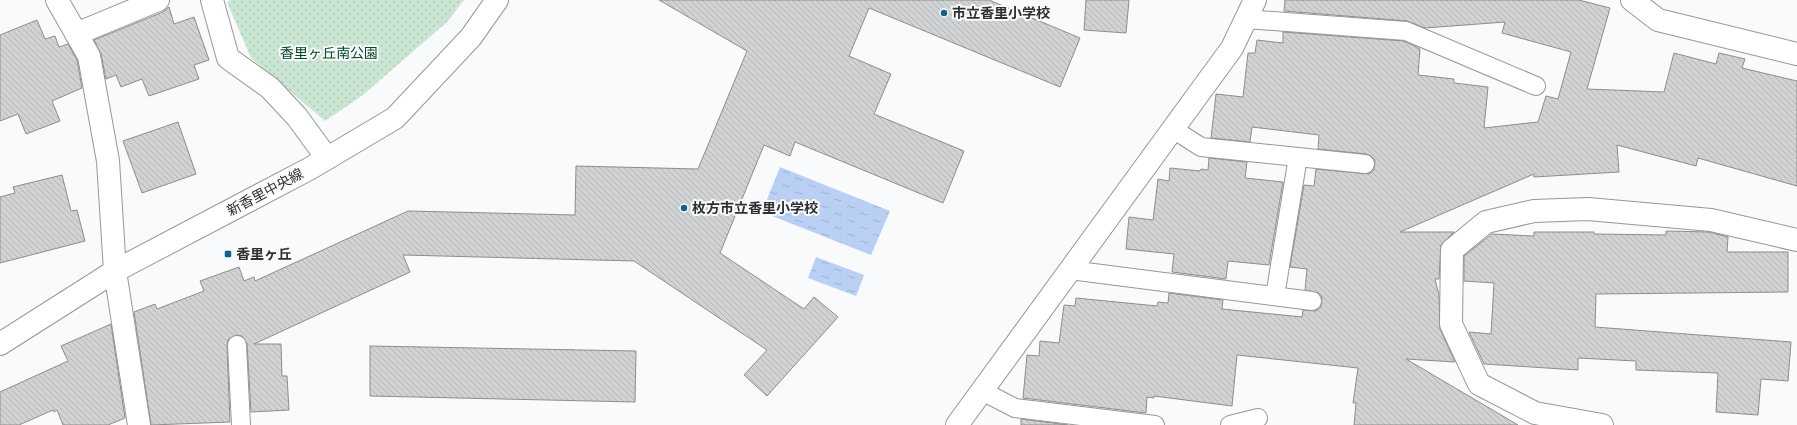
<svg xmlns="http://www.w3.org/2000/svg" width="1797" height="425" font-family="Poppins,'Noto Sans JP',sans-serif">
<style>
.park{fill:url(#park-dots)}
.water{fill:url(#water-ripples)}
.building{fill:url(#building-back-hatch);stroke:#8b8d8f}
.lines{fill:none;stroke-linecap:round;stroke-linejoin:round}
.lane-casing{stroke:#959799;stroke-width:20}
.street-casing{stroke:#959799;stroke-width:24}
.secondary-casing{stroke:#959799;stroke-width:24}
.lane{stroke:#fff;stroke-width:18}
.street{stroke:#fff;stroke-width:22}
.secondary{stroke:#fff;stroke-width:22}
.poi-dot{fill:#116092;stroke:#f8fafc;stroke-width:1.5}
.labels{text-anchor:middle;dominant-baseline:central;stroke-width:4;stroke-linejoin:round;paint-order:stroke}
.poi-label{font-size:14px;font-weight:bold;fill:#2f3030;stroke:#f8fafc;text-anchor:start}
.park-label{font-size:14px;fill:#004826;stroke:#f8fafc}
.street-label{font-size:14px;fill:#2f3030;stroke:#f8fafc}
</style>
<defs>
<pattern id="park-dots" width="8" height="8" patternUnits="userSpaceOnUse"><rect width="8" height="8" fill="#cae5d2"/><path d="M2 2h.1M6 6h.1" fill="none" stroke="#aec5b5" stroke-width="1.8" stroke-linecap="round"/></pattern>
<pattern id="water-ripples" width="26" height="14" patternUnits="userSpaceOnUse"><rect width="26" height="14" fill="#b9cff4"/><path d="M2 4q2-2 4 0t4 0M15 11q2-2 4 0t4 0" fill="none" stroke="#9fb2d2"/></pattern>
<pattern id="building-back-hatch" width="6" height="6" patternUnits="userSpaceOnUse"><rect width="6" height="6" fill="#d0d2d4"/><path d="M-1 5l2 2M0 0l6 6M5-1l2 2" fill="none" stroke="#b3b5b6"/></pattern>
</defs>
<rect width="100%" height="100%" fill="#f8fafc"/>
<!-- park -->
<path class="park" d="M231,0H464L447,22L363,95L325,121L251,58L227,2Z"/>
<!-- water -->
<g class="water">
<path d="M780,167L890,211L871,255L762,212Z"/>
<path d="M816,257L864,275L856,296L808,278Z"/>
</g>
<!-- building -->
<g class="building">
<path d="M659,0H989L1080,38L1060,87L869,8L849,56L891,74L874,114L964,151L943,203L795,142L790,156L764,145L720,253L804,309L814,297L838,317L767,396L744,375L767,350L634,261L403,255L410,272L254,344H281L282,376H287L289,410L251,412L247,344L242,336L236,335L228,340L227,346L230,422L151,425L134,312L155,304L157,309L204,291L200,281L239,267L244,281L254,277L255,281L408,211L575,215L576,166L698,169L747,51Z"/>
<path d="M1086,0H1129L1126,33L1084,30Z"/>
<path d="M1285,0H1579L1610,8L1587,89L1664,92L1674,53L1716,64L1719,53L1745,59L1742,68L1797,81V186L1698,158L1696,166L1617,145L1619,172L1534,177V174L1400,232H1454L1441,245L1439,279H1435L1439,295L1440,329L1455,362L1406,359L1518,425H1354L1356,403H1353L1358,368L1237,355L1232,406L1154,396V398L1147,397L1146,413L1023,398L1027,355L1039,356L1040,341L1059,343L1064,305L1075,306L1076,298L1157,306L1158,302L1168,303L1169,293L1223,300L1222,309L1302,317L1303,310L1316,311L1321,307L1322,297L1319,293L1305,290L1307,269L1290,267L1304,185L1314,186L1316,169L1369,174L1374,170L1375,160L1371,156L1366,154L1318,149L1319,135L1252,127L1250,142L1211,138L1216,94L1243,97L1248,53H1255L1257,40L1283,43V32L1404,41L1420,49L1418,75L1454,79V83L1488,87L1484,128L1538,122L1546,96L1558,99L1571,52L1502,33L1505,22L1425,28L1407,21L1284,11Z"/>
<path d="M169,7L174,24L194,17L209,60L194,65L199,79L149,96L142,79L121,87L116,75L106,79L101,54L94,40L163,12Z"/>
<path d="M37,20L45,39L55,36L59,47L68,44L77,60L82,88L52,101L60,121L26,134L18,114L0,121V35Z"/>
<path d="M178,122L196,174L142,193L123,141Z"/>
<path d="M1209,158L1247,162L1245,178L1283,182L1269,265L1228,261L1226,279L1172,272L1174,254L1126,249L1129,217L1153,220L1158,179L1169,181L1170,168L1200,171L1201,169L1208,170Z"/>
<path d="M62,175L71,211L77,210L85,241L0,263V197L15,193L13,187Z"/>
<path d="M1666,231L1709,232L1728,237L1727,252H1788V292L1596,294L1595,327L1791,342L1788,381L1761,379L1758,415L1716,412L1718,373L1636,370V361L1578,358V370L1484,364L1469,332L1491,334L1494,283L1464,281V256L1492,234L1534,236V232H1594V234L1666,235Z"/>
<path d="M111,324L125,418L108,425H63L57,410L54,412L53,410L19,425H0V392L68,361L61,346Z"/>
<path d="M370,346L636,351L635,402L370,396Z"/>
<path d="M1021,419L1068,425H1021Z"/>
</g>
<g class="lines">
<defs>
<g id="lane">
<path d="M1246,19L1406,31L1536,86"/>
<path d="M1173,129L1201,147L1365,164"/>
<path d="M1070,270L1312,301"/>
<path d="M1275,296L1298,157"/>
<path d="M237,345L241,425"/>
<path d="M982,391L1015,408L1155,425"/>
<path d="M1230,425L1258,418"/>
</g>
<g id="street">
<path d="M57,0L89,56L108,161L115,271L139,425"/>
<path d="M212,0L228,58L270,88L297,117L327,158"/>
<path d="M1632,0L1658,20L1797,54"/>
<path d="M76,34L158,0"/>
<path d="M957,425L1232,48L1255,0"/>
<path d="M1602,425L1535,413L1479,384L1451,324L1452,250L1486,222L1534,211L1588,209L1711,220L1797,240"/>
</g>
<path id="secondary" d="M0,344L115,271L309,169L395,118L471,37L497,0"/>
</defs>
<!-- lane casing -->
<use href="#lane" class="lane-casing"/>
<!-- street casing -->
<use href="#street" class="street-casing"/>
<!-- secondary casing -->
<use href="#secondary" class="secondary-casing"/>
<!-- lane -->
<use href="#lane" class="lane"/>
<!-- street -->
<use href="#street" class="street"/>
<!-- secondary -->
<use href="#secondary" class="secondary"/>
</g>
<!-- markers -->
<g class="poi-dot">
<circle cx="944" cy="13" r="4"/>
<circle cx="684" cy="208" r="4"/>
<rect x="224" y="250" width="8" height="8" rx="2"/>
</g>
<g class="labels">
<!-- poi labels -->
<g class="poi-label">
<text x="952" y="13">市立香里小学校</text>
<text x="692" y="208">枚方市立香里小学校</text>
<text x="236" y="254">香里ヶ丘</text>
</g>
<!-- park labels -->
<g class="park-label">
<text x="329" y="53">香里ヶ丘南公園</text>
</g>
<!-- street labels -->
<g class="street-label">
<text transform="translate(265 192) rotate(-28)">新香里中央線</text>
</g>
</g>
</svg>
